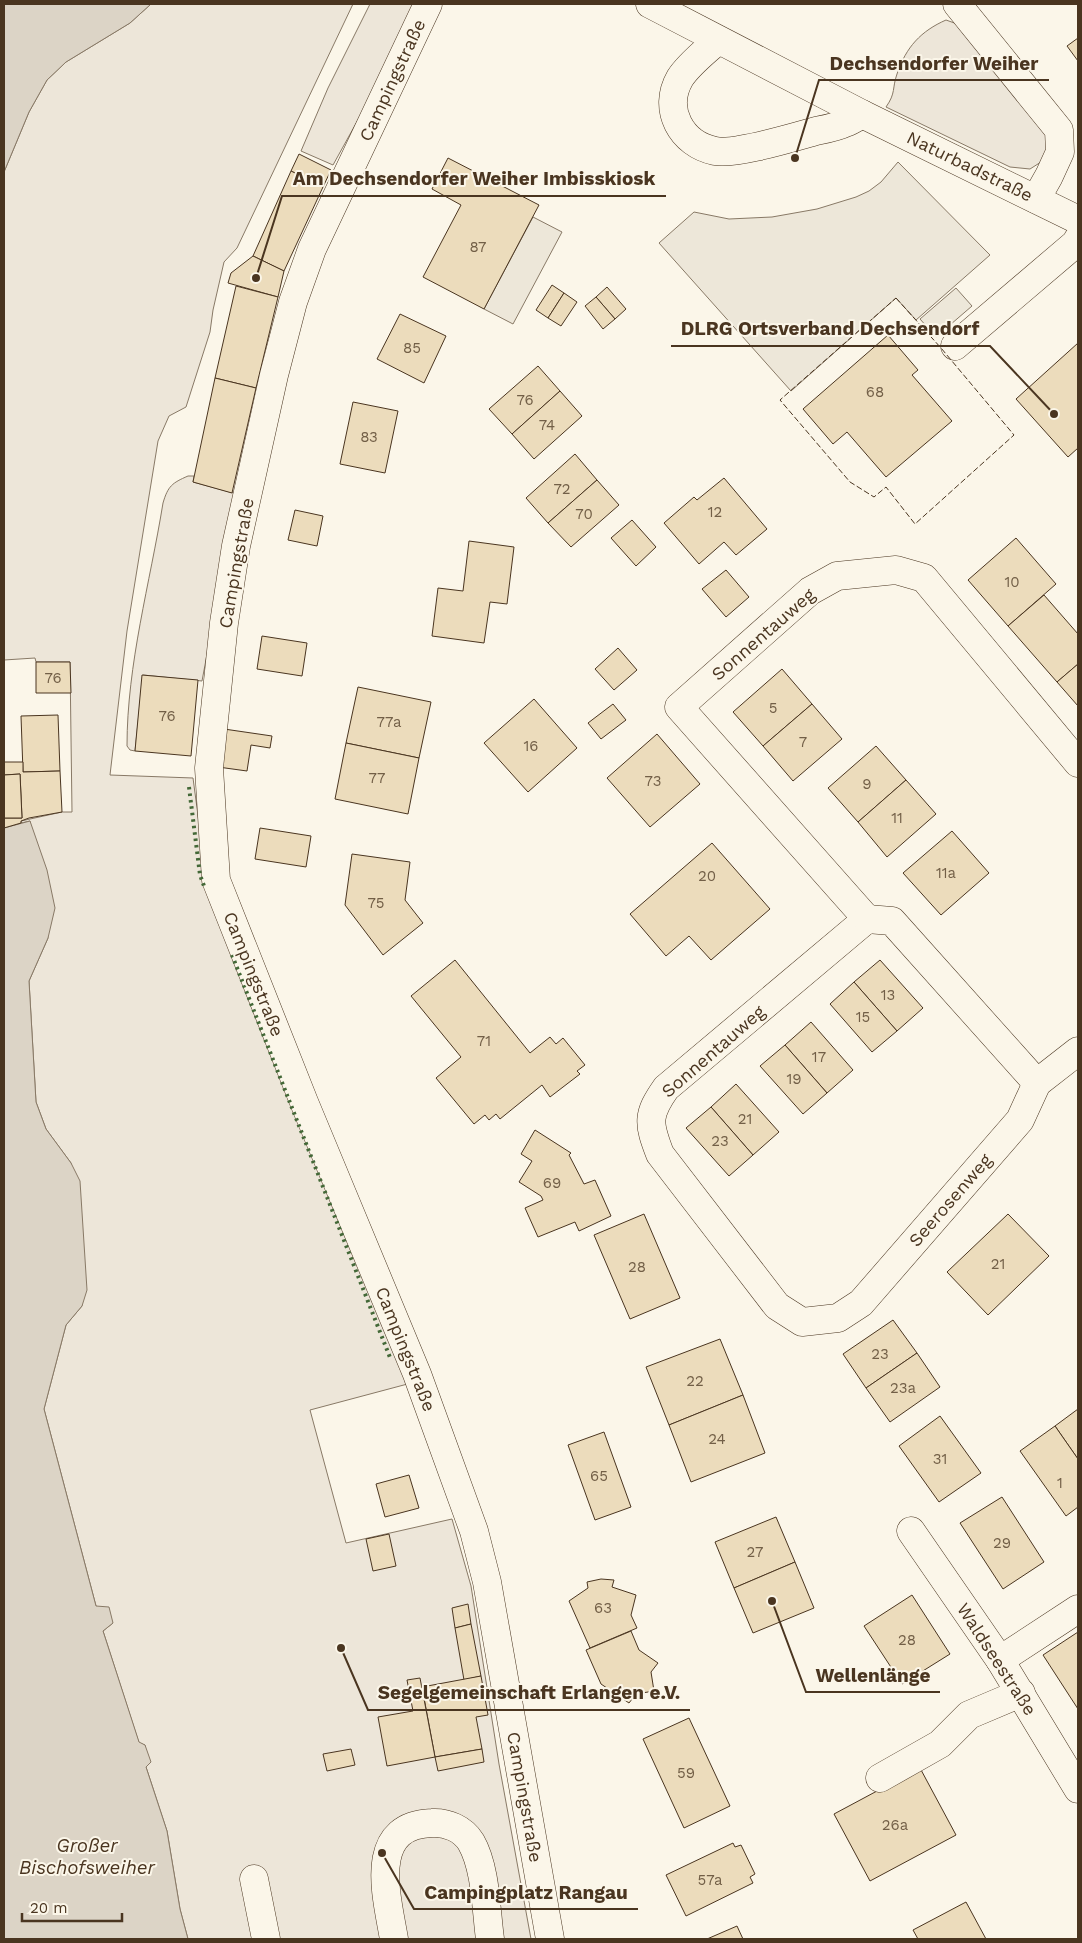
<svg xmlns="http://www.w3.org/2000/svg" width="1082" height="1943" font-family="'Work Sans',sans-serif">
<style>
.green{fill:#ede6d9;stroke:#887966}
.parking{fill:#ede7d9;stroke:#887966}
.water{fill:#dcd4c6;stroke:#887966}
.building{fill:#ecdcbc;stroke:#4a3520}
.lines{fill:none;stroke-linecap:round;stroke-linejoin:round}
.minor-casing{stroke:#4a3520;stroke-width:29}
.minor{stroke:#fbf6e9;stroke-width:28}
.hedge{stroke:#436837;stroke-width:4;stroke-dasharray:2.5 4;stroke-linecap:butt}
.fence{stroke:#4a3520;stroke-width:1;stroke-dasharray:6 2.5;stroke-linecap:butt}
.labels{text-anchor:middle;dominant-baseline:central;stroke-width:4;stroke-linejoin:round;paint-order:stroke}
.number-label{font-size:15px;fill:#725f47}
.street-label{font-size:18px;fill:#4a3520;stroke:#fbf6e9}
.water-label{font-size:19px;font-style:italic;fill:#4a3520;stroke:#fbf6e9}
.leader{fill:none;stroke:#4a3520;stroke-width:2}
.callout-dot{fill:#4a3520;stroke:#fbf6e9;stroke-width:2}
.callout-label{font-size:19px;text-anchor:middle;font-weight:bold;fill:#4a3520;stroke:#fbf6e9;stroke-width:4;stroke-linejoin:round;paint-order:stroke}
</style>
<rect width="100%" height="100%" fill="#fbf6e9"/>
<!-- green -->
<g class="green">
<path d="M151,4H353L237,248L224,262L213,310L210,332L186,407L169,416L158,441L127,631L110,775L193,778L205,868L415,1382L310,1410L346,1543L452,1519L471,1586L499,1764L531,1939H188L180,1909L167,1831L146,1767L145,1745L139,1743L103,1631L113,1623L96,1606L44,1409L66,1325L82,1306L71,1163L46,1129L36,1102L29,981L48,938L30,821L21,823V821L62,812H72L70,662H36L35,658L4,660V172L29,112L47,80L66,62L130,23Z"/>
<path d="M370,4H422L333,165L301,151L328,88Z"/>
<path d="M946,20L960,25L1043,126L1049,145L1041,162L1030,169L1010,167L886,107C896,93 892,88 897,74C906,47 921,31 946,20Z"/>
<path d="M188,476H194L193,482L237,494L202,681L143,675L135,751L130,750L127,746C127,664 150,583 163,503C168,486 172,483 188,476Z"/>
</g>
<!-- parking -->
<g class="parking">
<path d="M898,162L990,255L916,320L896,298L791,391L659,243L694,212L729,219L772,217L817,209L856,197L869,191L881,182Z"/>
<path d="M533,217L562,232L513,324L484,309Z"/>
<path d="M956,288L972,306L936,337L920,319Z"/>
</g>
<!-- water -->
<g class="water">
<path d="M4,4H151L130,23L66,62L47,80L29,112L4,172Z"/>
<path d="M30,821L47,870L55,908L48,938L29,981L36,1102L46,1129L71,1163L80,1181L87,1290L82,1306L66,1325L44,1409L96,1606L109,1607L113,1623L103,1631L139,1742L145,1745L151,1762L146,1767L167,1831L180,1909L188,1939H4V828Z"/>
</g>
<!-- building -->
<g class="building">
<path d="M1078,38V61L1067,46Z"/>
<path d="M299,154L331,170L323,187L291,171Z"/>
<path d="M448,158L539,205L484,309L423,277L461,205L432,189Z"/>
<path d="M291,171L323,187L284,271L253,256Z"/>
<path d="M253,256L284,271L278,297L228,283L231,273Z"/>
<path d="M552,285L564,293L548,318L536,310Z"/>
<path d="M236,286L278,297L256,388L215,378Z"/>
<path d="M607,287L626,309L615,319L596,297Z"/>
<path d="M564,293L577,302L561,326L548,318Z"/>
<path d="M596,297L615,319L603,329L585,306Z"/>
<path d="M400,314L446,336L424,383L377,359Z"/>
<path d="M888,335L918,370L912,375L952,421L886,477L847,432L833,444L803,409Z"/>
<path d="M1078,343V448L1068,457L1016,399Z"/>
<path d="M538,366L560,391L512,434L489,409Z"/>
<path d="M215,378L256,388L232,493L193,482Z"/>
<path d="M560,391L582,416L534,459L512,434Z"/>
<path d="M353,402L398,411L385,473L340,464Z"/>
<path d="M575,454L597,480L548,523L526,498Z"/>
<path d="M724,478L767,529L736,555L724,542L699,564L664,523L694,497L697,500Z"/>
<path d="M597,480L619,505L571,547L548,523Z"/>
<path d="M295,510L323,516L317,546L288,540Z"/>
<path d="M632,520L656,547L636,566L611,538Z"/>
<path d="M1016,538L1056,584L1008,626L968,580Z"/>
<path d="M469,541L514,547L507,604L490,602L484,643L432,636L438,588L463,591Z"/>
<path d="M726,570L749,597L726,617L702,589Z"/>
<path d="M1044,595L1078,634V664L1057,682L1008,626Z"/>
<path d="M262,636L307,643L302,676L257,669Z"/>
<path d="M618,648L637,670L614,690L595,669Z"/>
<path d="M36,662H70L71,693H36Z"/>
<path d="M1078,664V706L1057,682Z"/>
<path d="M782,669L812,704L763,746L733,712Z"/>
<path d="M142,675L198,680L191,756L135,751Z"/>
<path d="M358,687L431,702L419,758L346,743Z"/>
<path d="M534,699L577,748L528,792L484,743Z"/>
<path d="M613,704L626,720L601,739L588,723Z"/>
<path d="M812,704L842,739L793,781L763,746Z"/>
<path d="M58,715L60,771L23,772L21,716Z"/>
<path d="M224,729L272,736L270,748L251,745L247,771L218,767Z"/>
<path d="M657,734L700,784L650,827L607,778Z"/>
<path d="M346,743L419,758L408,814L335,799Z"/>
<path d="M876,746L906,780L858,822L828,788Z"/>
<path d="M4,762H23V772L60,771L62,812L29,818L21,821V823L4,828V818H22L20,774L4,775Z"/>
<path d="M20,774L22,818H4V775Z"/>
<path d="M906,780L936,814L887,857L858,822Z"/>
<path d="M260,828L311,836L306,867L255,859Z"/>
<path d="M952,831L989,873L941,915L903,873Z"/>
<path d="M712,843L770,909L711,960L689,936L666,956L630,914Z"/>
<path d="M352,854L410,862L405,900L423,923L383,955L345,905Z"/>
<path d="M455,960L530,1053L550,1037L556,1044L563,1038L585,1065L577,1071L580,1074L550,1097L542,1085L500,1119L496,1114L489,1120L485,1115L474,1124L436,1078L461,1057L411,996Z"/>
<path d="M880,960L923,1008L897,1031L854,982Z"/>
<path d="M854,982L897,1031L872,1052L830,1004Z"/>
<path d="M811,1022L853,1070L827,1093L785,1045Z"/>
<path d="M785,1045L827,1093L803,1114L760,1066Z"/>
<path d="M736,1084L779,1132L753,1155L711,1107Z"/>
<path d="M711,1107L753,1155L729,1176L686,1128Z"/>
<path d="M535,1130L571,1153L569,1155L584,1184L595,1180L611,1216L579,1231L575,1222L538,1237L525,1208L543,1200L541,1196L519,1182L532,1161L521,1154Z"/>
<path d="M644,1214L680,1298L630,1319L594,1235Z"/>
<path d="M1008,1214L1049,1256L988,1315L947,1272Z"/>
<path d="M893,1320L917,1353L866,1388L843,1354Z"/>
<path d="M720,1339L743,1395L669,1425L646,1367Z"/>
<path d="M917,1353L940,1387L890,1422L866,1388Z"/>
<path d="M743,1395L765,1453L691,1482L669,1425Z"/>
<path d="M1078,1409V1459L1055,1426Z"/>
<path d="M940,1416L981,1473L939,1502L899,1446Z"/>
<path d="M1055,1426L1078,1459V1507L1066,1516L1020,1451Z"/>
<path d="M604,1432L631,1507L595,1520L568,1445Z"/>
<path d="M409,1475L419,1508L385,1517L376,1484Z"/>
<path d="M1002,1497L1044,1562L1003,1589L960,1523Z"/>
<path d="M776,1517L795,1562L734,1588L715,1542Z"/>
<path d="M389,1534L396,1566L373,1571L366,1539Z"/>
<path d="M795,1562L814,1608L753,1633L734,1588Z"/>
<path d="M601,1579L614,1580L612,1587L636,1595L631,1615L637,1628L590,1648L569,1601L588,1588L587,1582Z"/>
<path d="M912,1595L950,1654L902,1684L864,1626Z"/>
<path d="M468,1604L471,1624L455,1628L452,1608Z"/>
<path d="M471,1624L481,1676L464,1680L455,1628Z"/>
<path d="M631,1631L639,1650L658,1663L651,1672L654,1691L636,1694L629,1703L601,1684L586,1650Z"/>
<path d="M1078,1632V1709L1043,1655Z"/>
<path d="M481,1676L488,1715L476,1717L482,1749L435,1757L422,1687Z"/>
<path d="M420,1678L435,1757L387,1766L378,1717L413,1711L407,1680Z"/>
<path d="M689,1718L730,1806L684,1828L643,1739Z"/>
<path d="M351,1749L355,1765L327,1771L323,1754Z"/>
<path d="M482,1749L484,1762L438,1771L435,1757Z"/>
<path d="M920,1768L956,1835L870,1881L834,1814Z"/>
<path d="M733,1843L735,1847L741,1845L755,1874L750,1877L753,1883L686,1916L666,1875Z"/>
<path d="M966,1902L986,1939H918L913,1930Z"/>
<path d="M737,1926L743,1939H707Z"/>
</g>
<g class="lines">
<defs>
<g id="minor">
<path d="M428,4L312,249L293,302L274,375L236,546L224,623L209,768L216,880L304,1102L417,1374L474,1531L487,1582L550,1939"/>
<path d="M650,4L862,114L1078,220"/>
<path d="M957,4L1059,130L1060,152L1049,176L1036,199"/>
<path d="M718,40C705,52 689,64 680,78C662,109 681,144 715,151C736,155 794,137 816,131C826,129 837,127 845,123C851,121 857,117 862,114"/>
<path d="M955,346L1076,243L1078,239"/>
<path d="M1078,763L924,578L896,570L837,576L810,591L679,707L867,919L666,1088C647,1115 648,1123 660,1154L777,1306L802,1322L838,1318L861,1303L1020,1120L1037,1083L1078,1051"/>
<path d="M867,919L892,921L1037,1083"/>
<path d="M911,1531L1000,1660L1078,1789"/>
<path d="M1000,1660L1078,1609"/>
<path d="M880,1778L940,1744L969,1715L1021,1693"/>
<path d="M254,1879L266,1939"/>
<path d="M394,1939C387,1897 366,1825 432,1823C447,1822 463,1829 471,1842C486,1868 486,1910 490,1939"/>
</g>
</defs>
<!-- minor casing -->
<use href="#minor" class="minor-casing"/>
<!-- minor -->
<use href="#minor" class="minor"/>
<!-- hedge -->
<g class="hedge">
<path d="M189,787L200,875L204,886"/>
<path d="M232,955L391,1360"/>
</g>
<!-- fence -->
<path class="fence" d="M896,298L941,348L1014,435L915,524L886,487L874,497L850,482L780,400Z"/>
</g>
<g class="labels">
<!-- number labels -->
<g class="number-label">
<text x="478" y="247">87</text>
<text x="412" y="348">85</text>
<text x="875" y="392">68</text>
<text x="525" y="400">76</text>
<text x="547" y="425">74</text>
<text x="369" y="437">83</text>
<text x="562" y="489">72</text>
<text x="715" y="512">12</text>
<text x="584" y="514">70</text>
<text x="1012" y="582">10</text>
<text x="53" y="678">76</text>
<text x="773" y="708">5</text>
<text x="167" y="716">76</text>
<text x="389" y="722">77a</text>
<text x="803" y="742">7</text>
<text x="531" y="746">16</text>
<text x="377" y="778">77</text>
<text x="653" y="781">73</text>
<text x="867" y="784">9</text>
<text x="897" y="818">11</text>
<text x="946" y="873">11a</text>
<text x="707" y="876">20</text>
<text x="376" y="903">75</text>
<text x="888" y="995">13</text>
<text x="863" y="1017">15</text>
<text x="484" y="1041">71</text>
<text x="819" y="1057">17</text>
<text x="794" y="1079">19</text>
<text x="745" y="1119">21</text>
<text x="720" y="1141">23</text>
<text x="552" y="1183">69</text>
<text x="998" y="1264">21</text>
<text x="637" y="1267">28</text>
<text x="880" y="1354">23</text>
<text x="695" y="1381">22</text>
<text x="903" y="1388">23a</text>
<text x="717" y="1439">24</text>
<text x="940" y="1459">31</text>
<text x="599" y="1476">65</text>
<text x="1060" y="1483">1</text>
<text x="1002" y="1543">29</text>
<text x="755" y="1552">27</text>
<text x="603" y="1608">63</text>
<text x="907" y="1640">28</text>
<text x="686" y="1773">59</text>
<text x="895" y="1825">26a</text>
<text x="710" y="1880">57a</text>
</g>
<!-- street labels -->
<g class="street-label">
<text transform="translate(392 80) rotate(-65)">Campingstraße</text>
<text transform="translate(970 166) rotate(26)">Naturbadstraße</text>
<text transform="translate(236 563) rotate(-80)">Campingstraße</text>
<text transform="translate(763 634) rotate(-41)">Sonnentauweg</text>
<text transform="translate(254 974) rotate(68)">Campingstraße</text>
<text transform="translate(713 1051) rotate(-41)">Sonnentauweg</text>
<text transform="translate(950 1200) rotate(-49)">Seerosenweg</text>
<text transform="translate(406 1349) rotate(68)">Campingstraße</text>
<text transform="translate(997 1659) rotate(57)">Waldseestraße</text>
<text transform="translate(525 1797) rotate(80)">Campingstraße</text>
</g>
<!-- water labels -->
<g class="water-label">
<text x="87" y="1845">Großer<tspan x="87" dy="22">Bischofsweiher</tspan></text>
</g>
</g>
<!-- callouts -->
<path class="leader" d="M795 158L819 80H1049M256 278L282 196H666M1054 414L990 346H671M772 1601L806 1692H940M341 1648L368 1710H690M382 1853L414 1909H638"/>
<g class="callout-dot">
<circle cx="795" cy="158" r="5"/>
<circle cx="256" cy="278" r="5"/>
<circle cx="1054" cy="414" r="5"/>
<circle cx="772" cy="1601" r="5"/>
<circle cx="341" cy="1648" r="5"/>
<circle cx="382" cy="1853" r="5"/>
</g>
<g class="callout-label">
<text x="934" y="70">Dechsendorfer Weiher</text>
<text x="474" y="185">Am Dechsendorfer Weiher Imbisskiosk</text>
<text x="830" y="335">DLRG Ortsverband Dechsendorf</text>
<text x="873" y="1682">Wellenlänge</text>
<text x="529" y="1699">Segelgemeinschaft Erlangen e.V.</text>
<text x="526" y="1899">Campingplatz Rangau</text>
</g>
<!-- border -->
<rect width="1082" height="1943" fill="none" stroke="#4a3520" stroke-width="10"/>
<!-- scale -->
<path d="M22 1913v8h100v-8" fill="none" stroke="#4a3520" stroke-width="2.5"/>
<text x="30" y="1913" font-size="15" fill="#4a3520" stroke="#fbf6e9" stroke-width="4" paint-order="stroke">20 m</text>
</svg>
